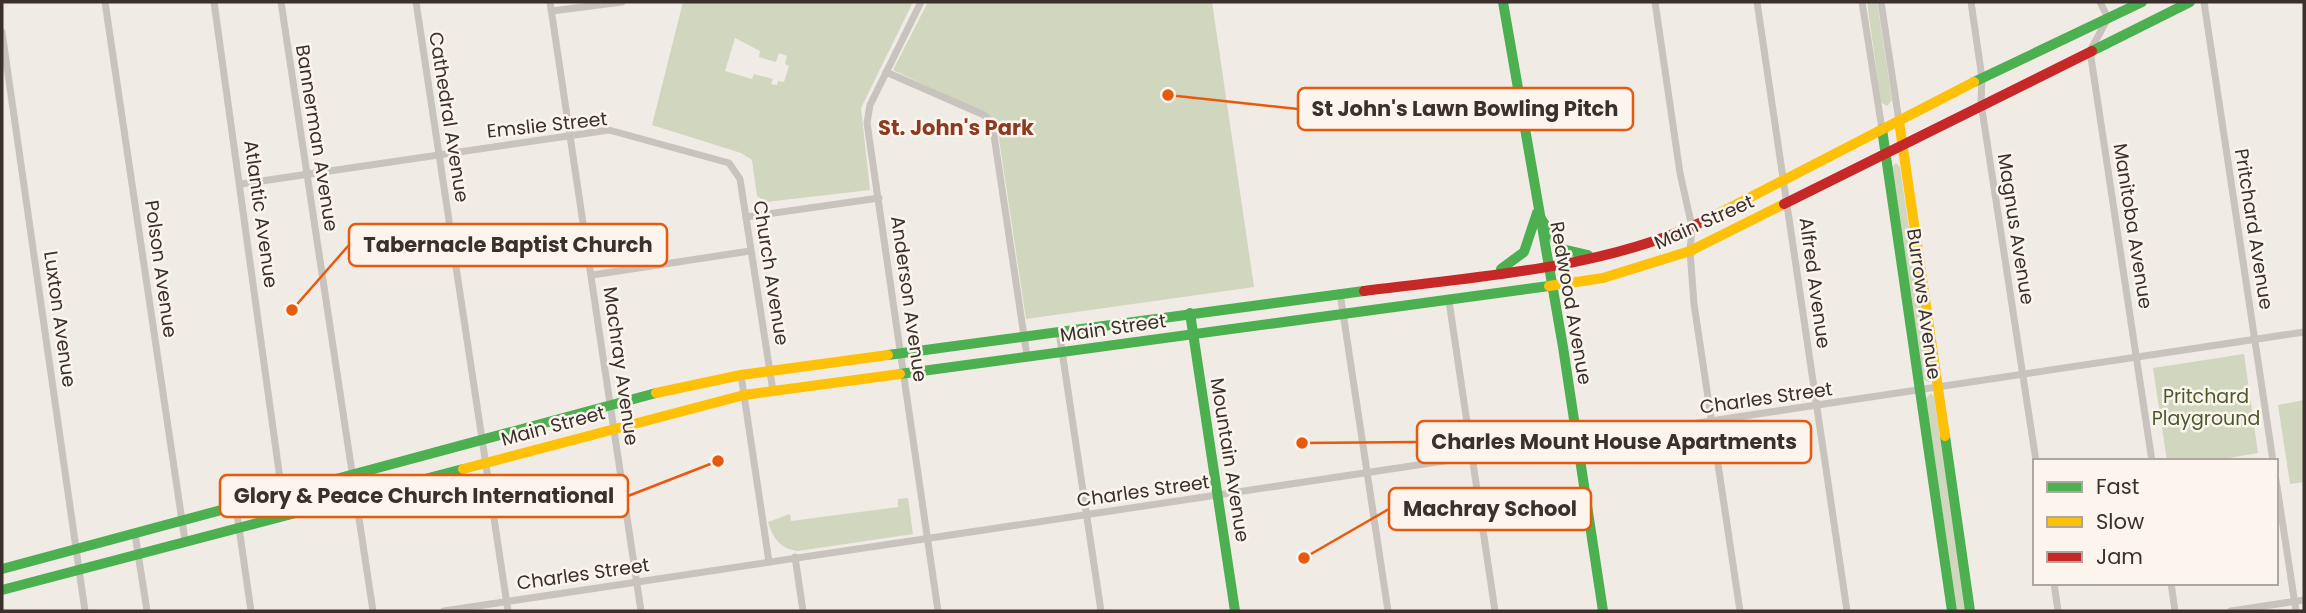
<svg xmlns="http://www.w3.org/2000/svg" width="2306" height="613" font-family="Poppins,sans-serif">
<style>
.green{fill:#d1d6bf;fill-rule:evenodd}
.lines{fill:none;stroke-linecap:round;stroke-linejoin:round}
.street{stroke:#c9c3be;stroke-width:7}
.fast{stroke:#4caf50;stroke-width:10}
.slow{stroke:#ffc107;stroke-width:10}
.jam{stroke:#c62828;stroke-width:10}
.labels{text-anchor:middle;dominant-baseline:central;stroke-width:5;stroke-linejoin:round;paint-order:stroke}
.street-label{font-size:19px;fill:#3b302b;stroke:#fbf5ee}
.park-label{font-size:19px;fill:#4a5a2e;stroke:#fbf5ee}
.neighbourhood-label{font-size:21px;font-weight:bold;fill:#8c3b22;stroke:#fbf5ee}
.leader{fill:none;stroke:#e8590c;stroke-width:2.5}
.callout-dot{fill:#e8590c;stroke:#fbf5ee;stroke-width:2.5}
.callout{fill:#fbf5ee;stroke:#e8590c;stroke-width:2.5}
.callout-label{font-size:21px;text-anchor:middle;font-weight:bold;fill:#3b302b}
</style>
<rect width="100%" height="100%" fill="#f0ebe5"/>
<!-- green -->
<g class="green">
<path d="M683,2H913L861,108L870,190L766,202L757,196L752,160L741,153L652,125ZM735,38L760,51L759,57L776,62L779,53L787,56L785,64L789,66L784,82L778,81L777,85L771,84L773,79L754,74L752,79L725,71Z"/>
<path d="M928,2H1212L1254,287L1026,319L996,119L893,70Z"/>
<path d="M1867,2H1877L1892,100L1887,106L1881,102Z"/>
<path d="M1896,163L1900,167L1931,378L1929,382L1923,379L1892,167Z"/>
<path d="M2244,354L2258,453L2211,461H2167L2153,368Z"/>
<path d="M1931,393L1934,397L1966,611H1957L1926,398Z"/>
<path d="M2304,400V482L2290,484L2278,405Z"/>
<path d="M908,498L913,534L798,551C780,549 773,538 768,522L790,514L791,521L898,507V499Z"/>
</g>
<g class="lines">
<!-- street -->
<g class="street">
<path d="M105,2L185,541"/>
<path d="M214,2L285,515"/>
<path d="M281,2L373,611"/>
<path d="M416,2L508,611"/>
<path d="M550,2L641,611"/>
<path d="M921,2L870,105L867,123L938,611"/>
<path d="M1655,2L1680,173L1692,227L1690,251L1694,304L1740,611"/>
<path d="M1757,2L1847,611"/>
<path d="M1862,2L1882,129"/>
<path d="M1881,2L1899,121"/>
<path d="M1971,2L1982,78L1981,103L2036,461"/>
<path d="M2100,2L2108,18L2090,51L2152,461"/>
<path d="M2204,2L2273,461"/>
<path d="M552,11L622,2"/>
<path d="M2,32L85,611"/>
<path d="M886,72L984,115L992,122L1027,356"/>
<path d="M241,184L609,130L729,163L740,179L773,391"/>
<path d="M746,217L879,198"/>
<path d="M592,275L750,251"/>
<path d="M1340,293L1388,611"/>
<path d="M1449,301L1495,611"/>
<path d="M1059,331L1101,611"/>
<path d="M741,375L769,562"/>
<path d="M2276,480L2296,611"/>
<path d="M236,507L251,611"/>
<path d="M135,534L147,611"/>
<path d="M795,557L803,611"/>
<path d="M2054,583L2058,611"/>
<path d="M2171,583L2175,611"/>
<path d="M444,611L2304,332"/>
<path d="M2231,611L2304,600"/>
</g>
<!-- fast -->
<g class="fast">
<path d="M1503,2L1563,347L1603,611"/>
<path d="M2092,51L2190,2"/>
<path d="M1974,82L2142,2"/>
<path d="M1882,129L1952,611"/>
<path d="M1537,213L1562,249L1588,255"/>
<path d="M1501,269L1524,252L1537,213"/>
<path d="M1190,313L1235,611"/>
<path d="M888,355L1364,291"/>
<path d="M900,374L1549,286"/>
<path d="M1945,436L1970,611"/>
<path d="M2,569L656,393"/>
<path d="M2,590L463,469"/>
</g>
<!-- slow -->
<g class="slow">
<path d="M1899,121L1945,436"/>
<path d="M1714,216L1974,82"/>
<path d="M1549,286L1603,278L1690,251L1784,204"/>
<path d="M656,393L741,375L888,355"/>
<path d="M463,469L744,395L900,374"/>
</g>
<!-- jam -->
<g class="jam">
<path d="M1784,204L2092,51"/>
<path d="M1364,291C1478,276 1611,269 1714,216"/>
</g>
</g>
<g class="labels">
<!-- street labels -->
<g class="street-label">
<text transform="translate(449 117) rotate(81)">Cathedral Avenue</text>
<text transform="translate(547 125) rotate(-6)">Emslie Street</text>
<text transform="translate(317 138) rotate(81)">Bannerman Avenue</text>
<text transform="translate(261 214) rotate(82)">Atlantic Avenue</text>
<text transform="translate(1704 222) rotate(-24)">Main Street</text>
<text transform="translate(2133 226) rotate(81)">Manitoba Avenue</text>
<text transform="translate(2016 229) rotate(81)">Magnus Avenue</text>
<text transform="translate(2254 229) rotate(81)">Pritchard Avenue</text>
<text transform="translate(161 269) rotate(82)">Polson Avenue</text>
<text transform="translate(771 273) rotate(81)">Church Avenue</text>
<text transform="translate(1815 283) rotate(82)">Alfred Avenue</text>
<text transform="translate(909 299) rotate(82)">Anderson Avenue</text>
<text transform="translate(1571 303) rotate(80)">Redwood Avenue</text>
<text transform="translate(1924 304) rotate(82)">Burrows Avenue</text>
<text transform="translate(60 319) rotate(82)">Luxton Avenue</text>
<text transform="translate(1113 328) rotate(-8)">Main Street</text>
<text transform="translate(621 366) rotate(82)">Machray Avenue</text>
<text transform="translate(1766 398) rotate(-8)">Charles Street</text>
<text transform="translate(553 426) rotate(-15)">Main Street</text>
<text transform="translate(1230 460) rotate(81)">Mountain Avenue</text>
<text transform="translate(1143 491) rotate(-8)">Charles Street</text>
<text transform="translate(583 574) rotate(-8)">Charles Street</text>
</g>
<!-- park labels -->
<g class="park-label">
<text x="2206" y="396">Pritchard<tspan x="2206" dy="22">Playground</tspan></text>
</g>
<!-- neighbourhood labels -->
<g class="neighbourhood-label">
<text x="956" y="127">St. John's Park</text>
</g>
</g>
<!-- callouts -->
<path class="leader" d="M1168 95L1298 109M292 310L349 245M1302 443L1417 442M718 461L628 496M1304 558L1389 509"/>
<g class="callout-dot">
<circle cx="1168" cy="95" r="7"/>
<circle cx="292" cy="310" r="7"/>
<circle cx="1302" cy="443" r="7"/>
<circle cx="718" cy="461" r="7"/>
<circle cx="1304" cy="558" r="7"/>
</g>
<g class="callout">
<rect x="1298" y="88" width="335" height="42" rx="7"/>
<rect x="349" y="224" width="318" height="42" rx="7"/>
<rect x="1417" y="421" width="394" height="42" rx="7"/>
<rect x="220" y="475" width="408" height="42" rx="7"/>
<rect x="1389" y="488" width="202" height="42" rx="7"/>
</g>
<g class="callout-label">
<text x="1465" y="116">St John's Lawn Bowling Pitch</text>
<text x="508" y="252">Tabernacle Baptist Church</text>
<text x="1614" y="449">Charles Mount House Apartments</text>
<text x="424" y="503">Glory &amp; Peace Church International</text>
<text x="1490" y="516">Machray School</text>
</g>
<!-- border -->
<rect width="2306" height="613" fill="none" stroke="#3b302b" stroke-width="7"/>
<!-- legend -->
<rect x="2033" y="459" width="245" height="126" fill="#fbf5ee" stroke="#aea6a0" stroke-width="2"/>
<rect x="2047" y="482" width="35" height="10" fill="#4caf50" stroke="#aea6a0" stroke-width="2"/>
<text x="2096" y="494" font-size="21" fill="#3b302b">Fast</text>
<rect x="2047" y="517" width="35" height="10" fill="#ffc107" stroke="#aea6a0" stroke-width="2"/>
<text x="2096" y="529" font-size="21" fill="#3b302b">Slow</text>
<rect x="2047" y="552" width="35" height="10" fill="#c62828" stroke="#aea6a0" stroke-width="2"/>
<text x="2096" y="564" font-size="21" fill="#3b302b">Jam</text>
</svg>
